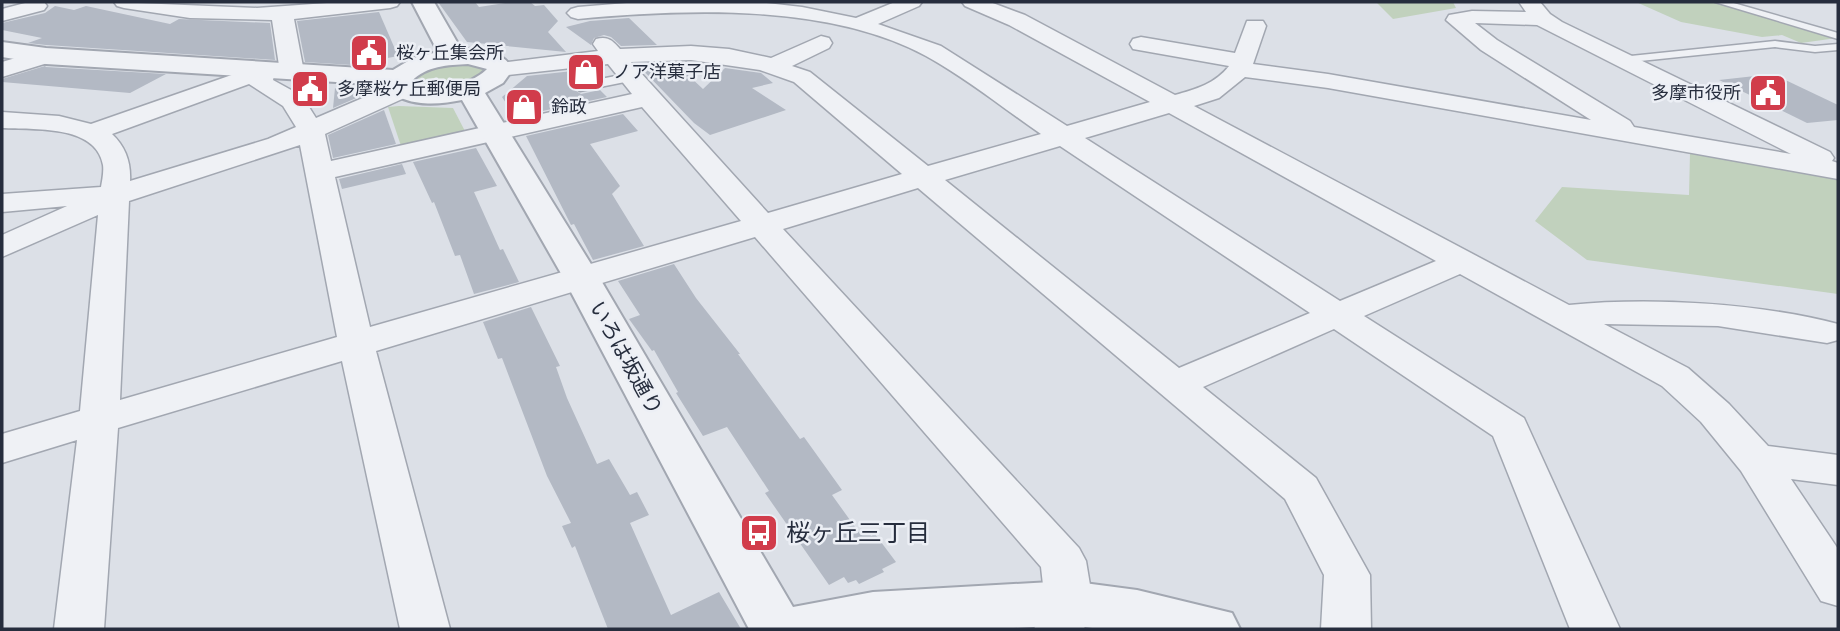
<svg xmlns="http://www.w3.org/2000/svg" width="1840" height="631" font-family="'Fira Sans Condensed','Noto Sans JP',sans-serif">
<style>
.green{fill:#c1d1bd}
.building{fill:#b3b9c4}
.lines{fill:none;stroke-linecap:round;stroke-linejoin:round}
.service-casing{stroke:#a2a7b1;stroke-width:3}
.minor-casing{stroke:#a2a7b1;stroke-width:3}
.tertiary-casing{stroke:#a2a7b1;stroke-width:4}
.service{fill:#eff1f5;fill-rule:evenodd}
.minor{fill:#eff1f5;fill-rule:evenodd}
.tertiary{fill:#eff1f5;fill-rule:evenodd}
.labels{text-anchor:middle;dominant-baseline:central;stroke-width:5;stroke-linejoin:round;paint-order:stroke}
.far-poi-label{font-size:18px;fill:#262d3d;stroke:#eceff5;text-anchor:start}
.street-label{font-size:21px;fill:#262d3d;stroke:#eceff5}
.near-poi-label{font-size:24px;fill:#262d3d;stroke:#eceff5;text-anchor:start}
</style>
<rect width="100%" height="100%" fill="#dce0e7"/>
<!-- green -->
<g class="green">
<path d="M1376,2H1453L1456,8L1393,19Z"/>
<path d="M1636,2H1712L1837,38L1801,43L1782,35L1762,37L1681,22Z"/>
<path d="M452,63L477,64L483,68L482,73C467,86 435,94 417,81L419,75L426,70Z"/>
<path d="M399,106L453,108L467,135L402,149L388,107Z"/>
<path d="M1690,153L1838,180V294L1587,260L1535,221L1562,187L1689,195Z"/>
</g>
<!-- building -->
<g class="building">
<path d="M438,2H475L479,7L511,2H530L535,6L544,5L558,21L548,32L566,52L467,42Z"/>
<path d="M55,6L74,10L86,6L170,24L179,19L270,23L275,60L46,45L28,43L42,38L2,30V23L45,13Z"/>
<path d="M379,12L398,56L352,65L305,62L297,21Z"/>
<path d="M629,18L657,45L621,46L611,37L604,35L594,38L591,45L566,27L590,21Z"/>
<path d="M675,63L703,89L725,68L761,73L773,83L752,88L786,110L710,135L694,123L637,64Z"/>
<path d="M45,66L46,67L166,74L130,93L2,82V79Z"/>
<path d="M582,70L590,78L579,81L572,86L573,89L581,94L600,90L607,97L515,117L502,97L527,76Z"/>
<path d="M1773,74L1838,105V120L1807,123L1719,80Z"/>
<path d="M335,88L361,96L333,108Z"/>
<path d="M384,110L396,144L333,158L328,135Z"/>
<path d="M623,114L638,131L590,144L620,186L612,194L644,246L593,260L574,224L571,225L526,136Z"/>
<path d="M476,148L497,186L474,192L500,250L503,249L519,282L474,294L460,255L455,256L434,202L432,203L413,162Z"/>
<path d="M402,164L406,174L342,189L339,179Z"/>
<path d="M674,264L696,298L740,354H738L800,439L804,437L842,490L832,495L860,534L868,530L871,536L875,534L896,562L882,569L884,572L859,584L856,580L848,583L844,577L829,585L765,493L769,491L727,427L703,436L676,393L678,392L654,350L652,351L629,319L640,315L618,281Z"/>
<path d="M531,307L560,366L556,367L567,398L597,464L609,459L630,495L637,492L649,515L630,523L671,615L719,592L741,629H608L575,546L572,548L562,526L571,523L547,476L502,358L498,359L483,322Z"/>
</g>
<g class="lines">
<defs>
<g id="service">
<path d="M1715,2H1730L1838,33V39Z"/>
<path d="M1775,41L1815,46L1838,44V50L1815,52L1775,47L1621,63L1615,60L1621,57Z"/>
<path d="M631,73L635,74V80L580,91L574,87L580,83Z"/>
</g>
<g id="minor">
<path d="M29,2H44L47,6L44,10L2,21V9Z"/>
<path d="M114,2L257,8L341,2H400L397,6L390,8L294,19L304,72L300,77H284L280,72L272,20L190,18L124,8L117,6Z"/>
<path d="M758,2L802,7L856,18L895,2H922L919,6L878,24L941,46L1067,126L1150,102L1009,25L965,6L962,2H990L1025,15L1175,95C1196,89 1215,84 1229,66L1133,49L1130,44L1133,39L1141,37L1235,53L1247,21H1263L1266,26L1253,64L1328,74L1591,120L1481,50L1446,20L1449,15L1472,11L1526,12L1519,2H1540L1550,14L1562,22L1830,152L1834,158L1832,161L1838,163V179L1328,88L1245,77L1219,98L1194,106L1569,305C1651,297 1758,303 1838,324V340L1827,343L1718,326L1604,324L1688,368L1729,404L1768,446L1838,455V485L1791,479L1838,549V606L1821,601L1741,471L1701,422L1662,386L1460,274L1364,316L1524,418L1620,629H1570L1493,436L1334,329L1203,387L1316,478L1370,575L1371,629H1321L1324,575L1285,499L918,188L783,229L1079,548L1086,561L1093,603L1084,629H1034L1045,603L1041,567L755,237L376,351L450,629H400L342,361L118,428L104,629H54L77,440L2,463V434L80,411L98,215L2,257V235L67,206L2,212V194L101,187C102,181 104,172 103,165C96,124 33,130 2,128V112L59,116L91,124L263,64L271,66L275,71L273,80L302,96L316,118L393,85L402,83L411,85L414,90L411,95L325,134L331,161L632,94L608,64L500,76L492,74L488,69L492,64L598,51L593,44L596,39C608,36 612,40 620,49L691,46L729,49L771,58L821,36L829,38L832,43L829,48L792,66L810,72L928,166L1041,134C1003,108 966,78 926,56C828,3 685,9 578,19L571,17L567,13L571,9L578,7L639,2ZM1475,23L1537,25L1791,154L1634,127L1630,121L1497,40ZM691,60L760,70L794,82L902,174L768,213L631,62ZM249,84L283,106L296,127L268,139L130,181C131,163 126,147 112,134ZM642,107L741,221L370,327L335,177ZM1169,113L1436,261L1340,301L1085,138ZM300,145L337,337L120,400L129,201ZM1060,146L1310,313L1179,368L945,180Z"/>
<path d="M46,49L54,51L58,56L54,61L2,77V62Z"/>
</g>
<path id="tertiary" d="M412,2H434L461,49C482,48 502,51 513,69L503,83L485,93L599,277L793,607L873,592L1069,581L1137,590L1232,613L1240,629H1100L1069,625L997,629H749L563,277L462,100C438,105 402,108 385,85L46,64L2,57V42L46,48L393,70L413,58L438,52ZM468,64L487,69C471,85 431,96 412,81C426,66 448,65 468,64Z"/>
</defs>
<!-- service casing -->
<use href="#service" class="service-casing"/>
<!-- minor casing -->
<use href="#minor" class="minor-casing"/>
<!-- tertiary casing -->
<use href="#tertiary" class="tertiary-casing"/>
<!-- service -->
<use href="#service" class="service"/>
<!-- minor -->
<use href="#minor" class="minor"/>
<!-- tertiary -->
<use href="#tertiary" class="tertiary"/>
</g>
<!-- icons -->
<defs>
<symbol id="civic-square" viewBox="-11 -11 22 22"><rect x="-9" y="-9" width="18" height="18" rx="4" fill="#d13c4b" stroke="#eceff5"/><path d="M-.6-6.5H3V-4.5H.6V-3L4-1V1h2V6H-6V1h2V-1L-.6-3ZM-1.2 2.5V6h2.4V2.5Z" fill="#fff"/></symbol>
<symbol id="shop-square" viewBox="-11 -11 22 22"><rect x="-9" y="-9" width="18" height="18" rx="4" fill="#d13c4b" stroke="#eceff5"/><path d="M-5-2.5h2.3a2.7 3.5 0 0 1 5.4 0H5L5.5 6h-11ZM-1.5-2.5h3a1.5 2.3 0 0 0-3 0Z" fill="#fff"/></symbol>
<symbol id="bus-square" viewBox="-11 -11 22 22"><rect x="-9" y="-9" width="18" height="18" rx="4" fill="#d13c4b" stroke="#eceff5"/><path d="M-5-6H5V4H4V6H2V4H-2V6H-4V4H-5ZM-3.5-4V0h7V-4ZM-3.5 1.2v1.5H-2V1.2ZM2 1.2v1.5H3.5V1.2Z" fill="#fff"/></symbol>
</defs>
<g fill-rule="evenodd">
<use href="#civic-square" x="347" y="31" width="44" height="44"/>
<use href="#shop-square" x="564" y="50" width="44" height="44"/>
<use href="#civic-square" x="288" y="67" width="44" height="44"/>
<use href="#civic-square" x="1746" y="71" width="44" height="44"/>
<use href="#shop-square" x="502" y="85" width="44" height="44"/>
<use href="#bus-square" x="737" y="511" width="44" height="44"/>
</g>
<g class="labels">
<!-- far-poi labels -->
<g class="far-poi-label">
<text x="396" y="53">桜ヶ丘集会所</text>
<text x="613" y="72">ノア洋菓子店</text>
<text x="337" y="89">多摩桜ケ丘郵便局</text>
<text x="1741" y="93" text-anchor="end">多摩市役所</text>
<text x="551" y="107">鈴政</text>
</g>
<!-- street labels -->
<g class="street-label">
<text transform="translate(626 358) rotate(61)">いろは坂通り</text>
</g>
<!-- near-poi labels -->
<g class="near-poi-label">
<text x="786" y="533">桜ヶ丘三丁目</text>
</g>
</g>
<!-- border -->
<rect width="1840" height="631" fill="none" stroke="#262d3d" stroke-width="7"/>
</svg>
